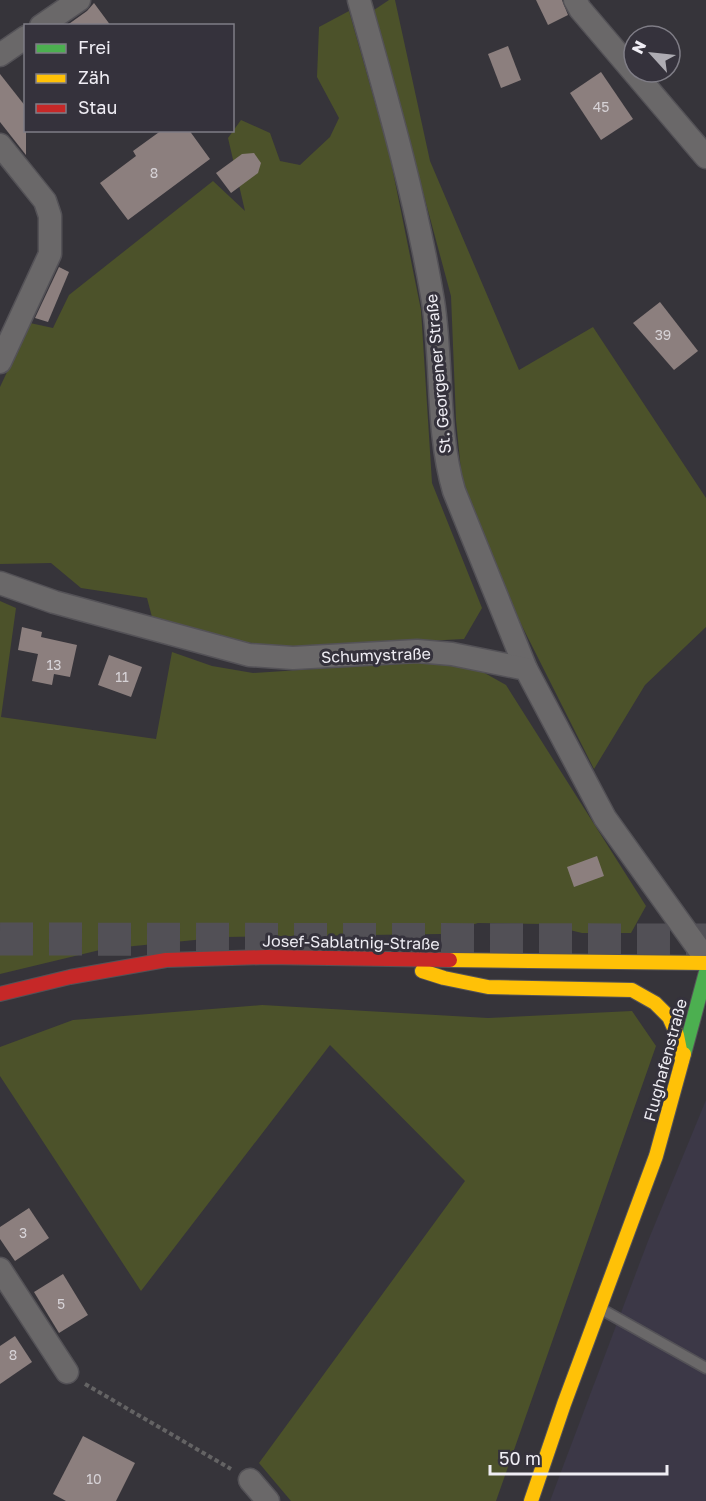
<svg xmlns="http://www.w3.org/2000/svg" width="706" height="1501" font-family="'Golos Text',sans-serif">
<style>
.built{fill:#3c3847}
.green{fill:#4c522a}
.building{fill:#8c7f7e}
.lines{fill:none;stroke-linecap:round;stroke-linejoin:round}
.highway-tunnel{stroke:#525056;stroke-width:33;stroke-dasharray:33 16;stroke-linecap:butt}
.lane-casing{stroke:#545257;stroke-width:13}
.street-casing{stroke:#545257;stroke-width:25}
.fast-casing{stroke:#545257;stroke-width:16}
.slow-casing{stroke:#545257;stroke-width:16}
.jam-casing{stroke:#545257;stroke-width:16}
.path{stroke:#646364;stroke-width:4;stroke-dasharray:4.5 3;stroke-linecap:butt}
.lane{stroke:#6a6869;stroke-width:10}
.street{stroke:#6a6869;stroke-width:22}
.fast{stroke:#4caf50;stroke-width:14}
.slow{stroke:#ffc107;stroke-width:14}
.jam{stroke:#c62828;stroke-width:14}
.labels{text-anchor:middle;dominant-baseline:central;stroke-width:6;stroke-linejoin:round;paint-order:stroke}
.number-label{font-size:14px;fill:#d6d2d6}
.street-label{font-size:16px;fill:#efedf4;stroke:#35323c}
</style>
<rect width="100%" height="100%" fill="#36343a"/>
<!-- built -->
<path class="built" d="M706,1100V1501H550L648,1241Z"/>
<!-- green -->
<g class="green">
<path d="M389,0H395L430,161L519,370L593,327L706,498V627L645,685L594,769L520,622L462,481L456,420L451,296L374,10Z"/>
<path d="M349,11L389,152L421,310L432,483L482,608L464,639L293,648L221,639L152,617L147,598L81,588L51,563L0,564V387L30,323L53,328L69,295L213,181L245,211L228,138L241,120L270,133L280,161L300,165L330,137L339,118L317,77L319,27Z"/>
<path d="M0,601L16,608L1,717L156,739L172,652L212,666L253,673L436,661L474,667L506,685L646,906L631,933H582L545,924L478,923L441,934L225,937L104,949L0,974Z"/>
<path d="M262,1005L488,1018L632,1011L656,1046L496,1501H291L259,1463L465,1181L330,1045L141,1291L0,1076V1047L73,1020Z"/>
</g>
<!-- building -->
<g class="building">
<path d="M536,0H562L568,15L548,25Z"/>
<path d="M94,3L111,26H66L87,11Z"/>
<path d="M508,46L521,80L501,88L488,54Z"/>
<path d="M601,72L633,119L601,140L570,93Z"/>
<path d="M0,74L26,107V155L0,122Z"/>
<path d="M162,130H189L210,159L128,220L100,183L136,156L133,151Z"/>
<path d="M254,153L261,163L258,173L231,193L216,173L242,154Z"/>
<path d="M59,267L69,272L48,322L35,318Z"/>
<path d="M660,302L698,351L674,370L633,323Z"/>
<path d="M22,627L42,632L41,637L77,645L70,677L54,674L52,685L32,681L38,654L18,650Z"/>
<path d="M109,655L142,667L131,697L98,685Z"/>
<path d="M597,856L604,876L574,887L567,867Z"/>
<path d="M29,1208L49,1238L15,1261L0,1239V1227Z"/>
<path d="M63,1274L88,1315L59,1333L34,1292Z"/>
<path d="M15,1336L32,1362L0,1384V1346Z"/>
<path d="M83,1436L135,1463L116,1501H66L53,1494Z"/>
</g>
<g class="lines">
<!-- highway-tunnel -->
<path class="highway-tunnel" d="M0,939L706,940"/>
<defs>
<path id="lane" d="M601,1309L706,1368"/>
<g id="street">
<path d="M359,0C387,99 416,199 433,301C443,364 436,430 454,491L526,669"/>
<path d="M575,0L580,9L706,157"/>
<path d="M41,26L79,0"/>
<path d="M0,55L26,37"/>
<path d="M0,145L45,201L50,216V254L0,362"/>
<path d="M0,583L54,602L249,655L293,658L417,651L452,654L526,669L605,818L706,959"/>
<path d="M0,1269L67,1372"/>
<path d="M250,1480L268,1501"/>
</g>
<path id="fast" d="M684,1054L706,972"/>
<g id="slow">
<path d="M450,960L706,963"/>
<path d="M422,971L444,978L488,987L632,990L655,1003L669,1017L677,1035L682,1060"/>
<path d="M531,1501L564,1404L656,1156L684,1054"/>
</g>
<path id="jam" d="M0,994L70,977L166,960L267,957L450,960"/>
</defs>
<!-- lane casing -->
<use href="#lane" class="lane-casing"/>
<!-- street casing -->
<use href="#street" class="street-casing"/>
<!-- fast casing -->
<use href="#fast" class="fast-casing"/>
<!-- slow casing -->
<use href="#slow" class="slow-casing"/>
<!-- jam casing -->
<use href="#jam" class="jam-casing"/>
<!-- path -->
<path class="path" d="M85,1384L231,1469"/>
<!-- lane -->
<use href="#lane" class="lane"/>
<!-- street -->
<use href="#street" class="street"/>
<!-- fast -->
<use href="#fast" class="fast"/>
<!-- slow -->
<use href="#slow" class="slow"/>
<!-- jam -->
<use href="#jam" class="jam"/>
</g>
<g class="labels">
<!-- number labels -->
<g class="number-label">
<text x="601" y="106">45</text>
<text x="154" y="172">8</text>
<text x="663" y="334">39</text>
<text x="54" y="664">13</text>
<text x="122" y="676">11</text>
<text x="23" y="1232">3</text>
<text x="61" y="1303">5</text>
<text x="13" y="1354">8</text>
<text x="94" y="1478">10</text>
</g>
<!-- street labels -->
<g class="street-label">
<text transform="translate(438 374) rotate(-95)">St. Georgener Straße</text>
<text transform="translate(376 655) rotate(-2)">Schumystraße</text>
<text transform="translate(351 942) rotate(1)">Josef-Sablatnig-Straße</text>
<text transform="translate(665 1060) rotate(-75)">Flughafenstraße</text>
</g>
</g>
<!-- legend -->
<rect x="24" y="24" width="210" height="108" fill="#35323c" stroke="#7f7d86" stroke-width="1.5"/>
<rect x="36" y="44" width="30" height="9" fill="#4caf50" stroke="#7f7d86" stroke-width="1.5"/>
<text x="78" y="54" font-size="18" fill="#efedf4">Frei</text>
<rect x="36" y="74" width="30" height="9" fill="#ffc107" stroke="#7f7d86" stroke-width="1.5"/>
<text x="78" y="84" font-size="18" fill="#efedf4">Zäh</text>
<rect x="36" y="104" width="30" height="9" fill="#c62828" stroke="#7f7d86" stroke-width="1.5"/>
<text x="78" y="114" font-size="18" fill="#efedf4">Stau</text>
<!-- north arrow -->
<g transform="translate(652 54) rotate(297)"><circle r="28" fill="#35323c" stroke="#7f7d86" stroke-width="1.5"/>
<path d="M0-4.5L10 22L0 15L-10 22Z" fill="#aeacb3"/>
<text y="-9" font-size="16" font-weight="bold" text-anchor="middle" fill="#efedf4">N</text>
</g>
<!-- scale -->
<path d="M490 1465v9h177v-9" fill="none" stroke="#efedf4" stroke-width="3"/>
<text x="499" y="1465" font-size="18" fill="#efedf4" stroke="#35323c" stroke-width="4.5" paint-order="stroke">50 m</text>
</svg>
